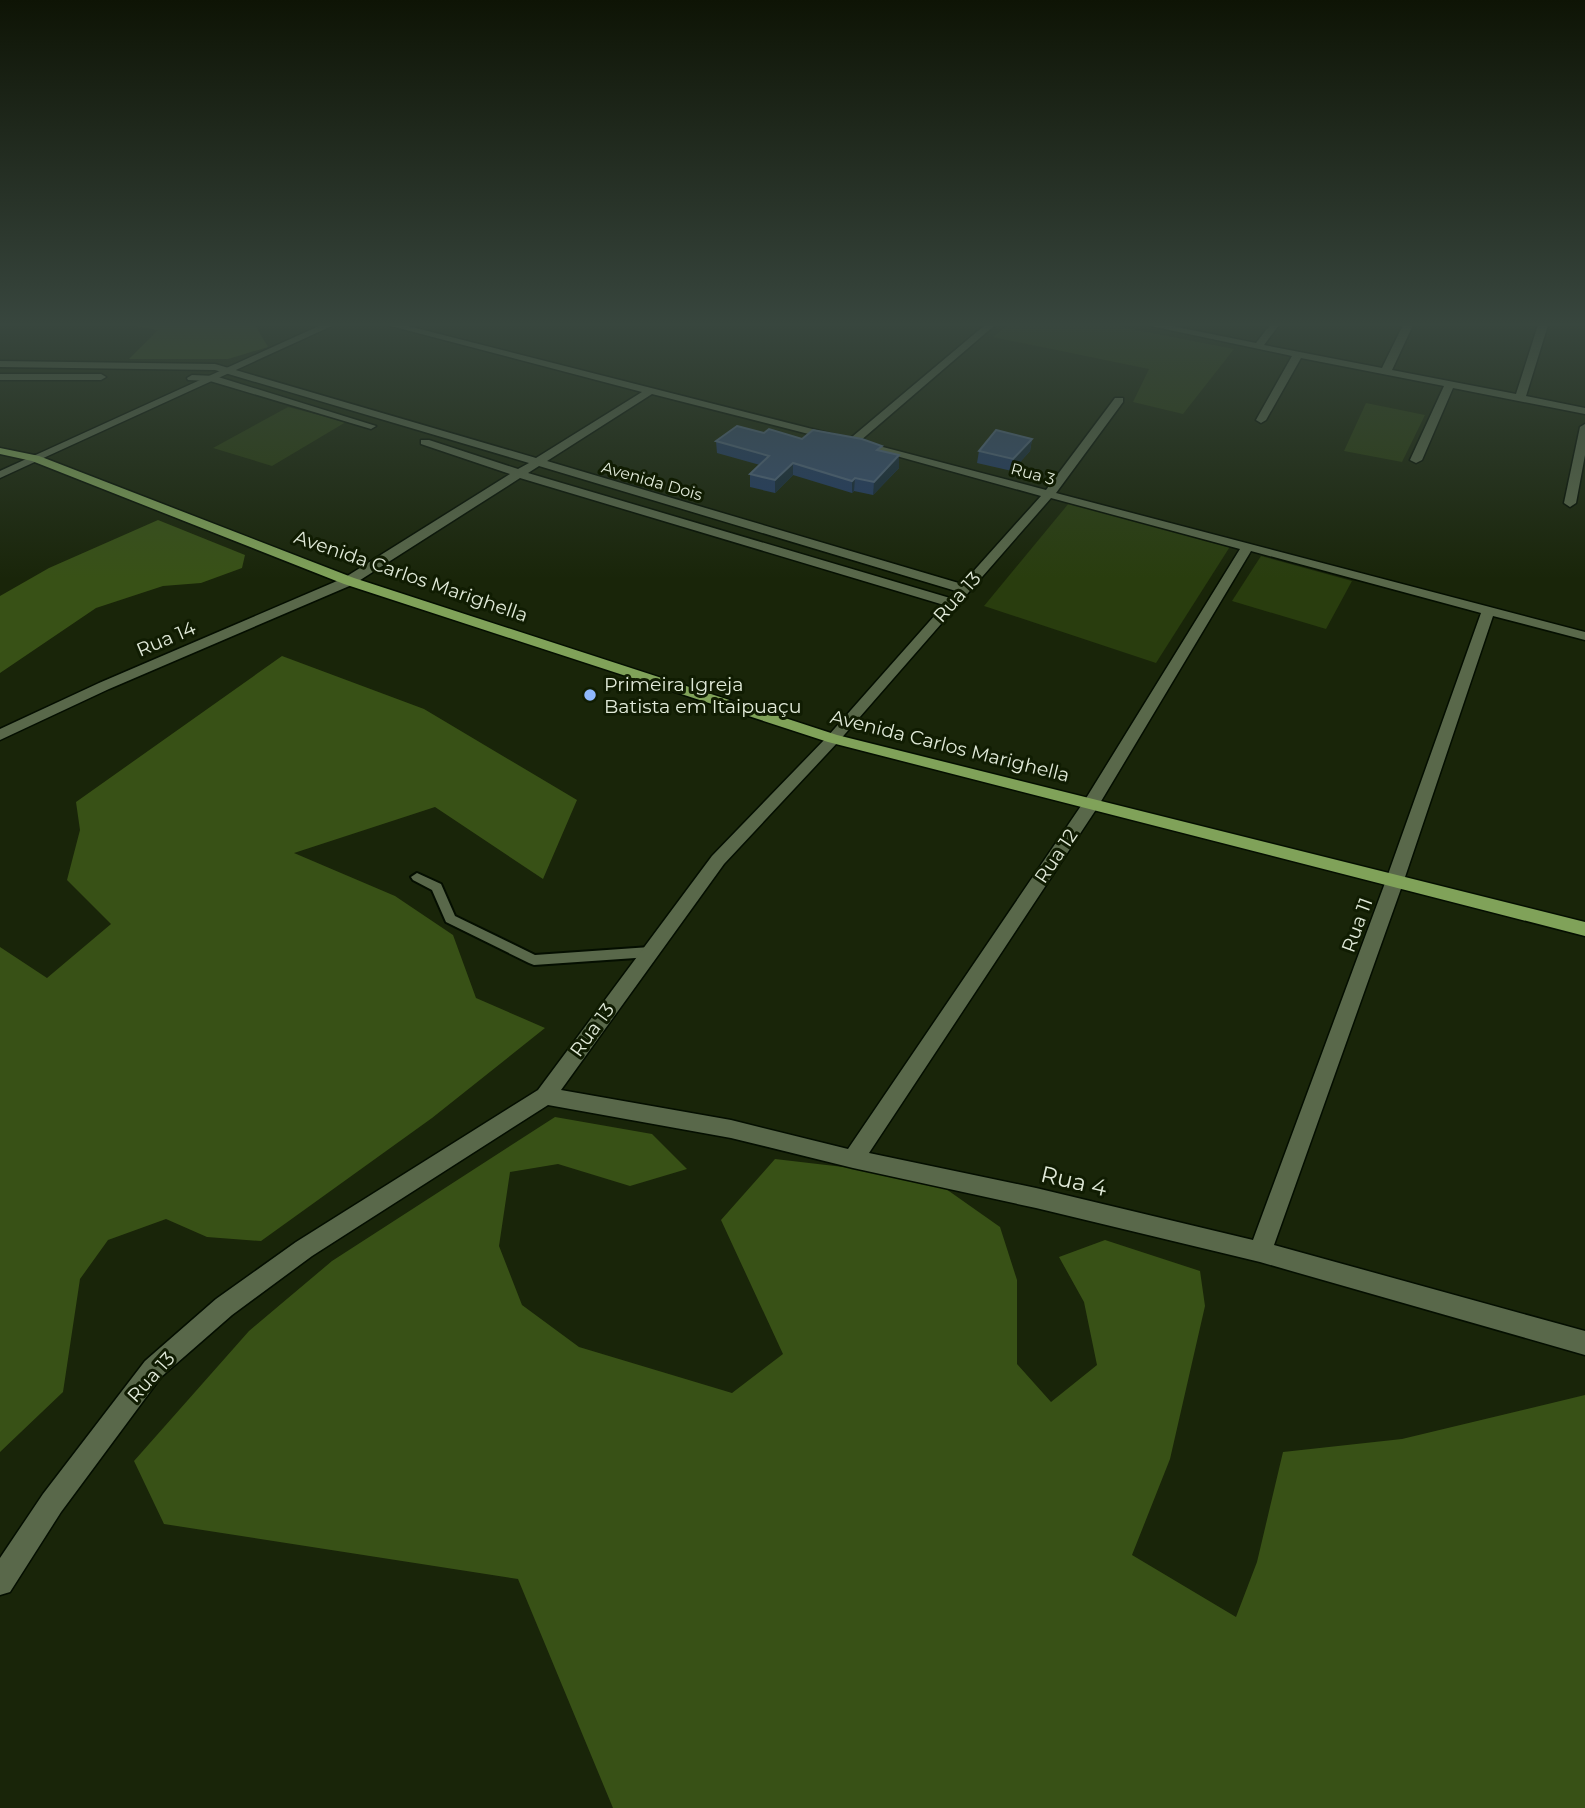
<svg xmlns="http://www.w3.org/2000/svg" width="1585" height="1808" font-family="Montserrat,sans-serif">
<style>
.green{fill:#293d0e}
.forest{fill:#385116}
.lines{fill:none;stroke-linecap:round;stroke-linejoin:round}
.lane-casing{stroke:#040e00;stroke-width:4}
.street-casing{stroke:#040e00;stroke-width:3}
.secondary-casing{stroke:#040e00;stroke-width:3}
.primary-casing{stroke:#040e00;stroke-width:3}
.lane{fill:#59684a;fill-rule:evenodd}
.street{fill:#59684a;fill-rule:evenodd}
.secondary{fill:#59684a;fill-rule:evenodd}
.primary{fill:#80a259;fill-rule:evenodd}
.wall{fill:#233d67}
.shaded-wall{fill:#172c3c}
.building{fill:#385073;stroke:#526883;stroke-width:2}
.poi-dot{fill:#8fb8fd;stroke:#101c02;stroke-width:2.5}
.labels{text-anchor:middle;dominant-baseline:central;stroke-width:6;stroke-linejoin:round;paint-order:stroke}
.far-street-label{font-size:16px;fill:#e1ead9;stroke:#101c02}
.street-label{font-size:19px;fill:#e1ead9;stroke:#101c02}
.poi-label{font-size:19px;fill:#e1ead9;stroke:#101c02;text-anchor:start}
.near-street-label{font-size:23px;fill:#e1ead9;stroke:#101c02}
</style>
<rect width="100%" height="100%" fill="#192509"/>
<!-- green -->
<g class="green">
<path d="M1007,325H1111L1234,349L1183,414L1133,402L1149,369L993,337Z"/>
<path d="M1366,403L1425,415L1402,462L1344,451Z"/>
<path d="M288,407L346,422L272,466L213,448Z"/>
<path d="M1069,503L1231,545L1156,663L984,606Z"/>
<path d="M1261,556L1352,581L1326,629L1232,601Z"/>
</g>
<!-- forest -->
<g class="forest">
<path d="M130,325H255L268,347L228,359H129L158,330Z"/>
<path d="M158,520L245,555L242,568L201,583L163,586L96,608L0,673V596L49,568Z"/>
<path d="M282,656L424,709L577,800L543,879L435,807L294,853L395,896L453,935L476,998L545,1028L432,1118L261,1241L207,1237L166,1219L108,1240L80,1279L63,1392L0,1452V947L47,978L111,924L67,880L80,830L76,802Z"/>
<path d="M555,1117L652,1134L687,1169L630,1186L558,1164L510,1172L499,1246L522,1305L579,1347L732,1393L783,1354L721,1220L775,1159L929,1177L1000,1227L1017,1280V1364L1051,1402L1097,1365L1084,1302L1059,1257L1105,1240L1200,1271L1205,1306L1170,1459L1132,1555L1236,1617L1257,1562L1283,1452L1402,1439L1585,1395V1808H613L518,1579L164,1524L134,1461L249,1331L332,1261Z"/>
</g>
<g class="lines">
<defs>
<path id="lane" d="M417,873L441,884L455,916L535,955L650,947L654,949L656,952L654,955L650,957L534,965L529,963L446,922L432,890L413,880L411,877Z"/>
<g id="street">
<path d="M387,325H404L836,435V439L832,440L652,394L547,461L962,584L1041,496L846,442L985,325H995L860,441L1046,490L1115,398H1123V402L1056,493L1585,632V640L1493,616L1403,883L1274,1245L1585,1331V1355L1260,1262L1036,1208L853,1168L731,1138L548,1105L312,1256L232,1315L161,1377L61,1512L10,1592L0,1595V1558L43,1494L145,1361L216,1299L296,1242L538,1090L712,856L828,736L944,605L520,478L354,584L109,689L0,740V729L99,683L344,578L510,474L421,444V440H429L518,469L529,463L215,370L0,367V361L215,364L536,458L642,392ZM539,466L956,591L950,598L528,473ZM1051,498L1240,549L1085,800L848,1149L731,1120L561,1090L724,864L838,742ZM1251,551L1481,613L1385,883L1253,1240L1036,1188L869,1153L1097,808Z"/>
<path d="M1146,325H1167L1256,343L1270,325H1279L1264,345L1382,368L1403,325H1413L1392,370L1516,394L1538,325H1548L1526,396L1585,408V414L1453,388L1422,460L1416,463L1410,460L1444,386L1301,358L1266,420L1261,423L1256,420L1292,356Z"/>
<path d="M0,374H101L106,377L101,380H0Z"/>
<path d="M192,375L215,376L376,426L371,429L210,381L188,380L187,378Z"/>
<path d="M1585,424V455L1576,503L1570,507L1564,503L1580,427Z"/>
<path d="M35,455L41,458L39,460L0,478V471Z"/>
</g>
<path id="secondary" d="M321,325H334L39,460L29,458Z"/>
<path id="primary" d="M0,448L39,456L354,578L837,735L1585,922V936L828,742L344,584L32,461L0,454Z"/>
</defs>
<!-- lane casing -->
<use href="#lane" class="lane-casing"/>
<!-- street casing -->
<use href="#street" class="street-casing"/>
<!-- secondary casing -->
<use href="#secondary" class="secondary-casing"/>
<!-- primary casing -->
<use href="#primary" class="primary-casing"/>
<!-- lane -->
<use href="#lane" class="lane"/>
<!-- street -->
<use href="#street" class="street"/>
<!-- secondary -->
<use href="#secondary" class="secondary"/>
<!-- primary -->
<use href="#primary" class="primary"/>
</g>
<!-- wall -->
<g class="wall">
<path d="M764,433L899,455V468L873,495L854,491L852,493L793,475L775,493L750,487V474L760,465L717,453L716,441Z"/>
<path d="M1032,439L1030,451L1012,471L977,463L979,451Z"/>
</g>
<!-- shaded-wall -->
<g class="shaded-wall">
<path d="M1032,439L1030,451L1012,471L1013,459Z"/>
<path d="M899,455V468L873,495L874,482Z"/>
<path d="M793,463V475L775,493V480Z"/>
<path d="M855,478L854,491L852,493V481Z"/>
</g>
<!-- building -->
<g class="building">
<path d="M737,426L764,433L769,429L802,439L813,430L862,439L882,446L877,450L899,455L874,482L855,478L852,481L793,463L775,480L750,474L769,456L716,441Z"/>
<path d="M996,430L1032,439L1013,459L979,451Z"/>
</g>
<!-- sky -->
<linearGradient id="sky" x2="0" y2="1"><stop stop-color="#0e1405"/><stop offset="0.56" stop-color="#38463e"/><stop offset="1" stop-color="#38463e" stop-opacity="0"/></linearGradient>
<rect width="1585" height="579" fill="url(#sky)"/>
<!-- markers -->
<circle class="poi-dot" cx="590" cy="695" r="7"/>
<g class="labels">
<!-- far-street labels -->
<g class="far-street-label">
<text transform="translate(1033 474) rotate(15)">Rua 3</text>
<text transform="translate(652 481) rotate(16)">Avenida Dois</text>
</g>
<!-- street labels -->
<g class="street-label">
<text transform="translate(411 576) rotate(19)">Avenida Carlos Marighella</text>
<text transform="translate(957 597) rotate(-48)">Rua 13</text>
<text transform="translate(166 639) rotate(-23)">Rua 14</text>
<text transform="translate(950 746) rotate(14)">Avenida Carlos Marighella</text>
<text transform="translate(1056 856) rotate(-56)">Rua 12</text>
<text transform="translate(1357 925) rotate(-70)">Rua 11</text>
<text transform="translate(592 1030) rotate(-54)">Rua 13</text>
<text transform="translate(151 1377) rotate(-48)">Rua 13</text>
</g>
<!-- poi labels -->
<g class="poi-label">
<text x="604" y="684">Primeira Igreja<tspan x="604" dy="22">Batista em Itaipuaçu</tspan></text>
</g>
<!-- near-street labels -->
<g class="near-street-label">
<text transform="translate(1074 1181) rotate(13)">Rua 4</text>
</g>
</g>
</svg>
